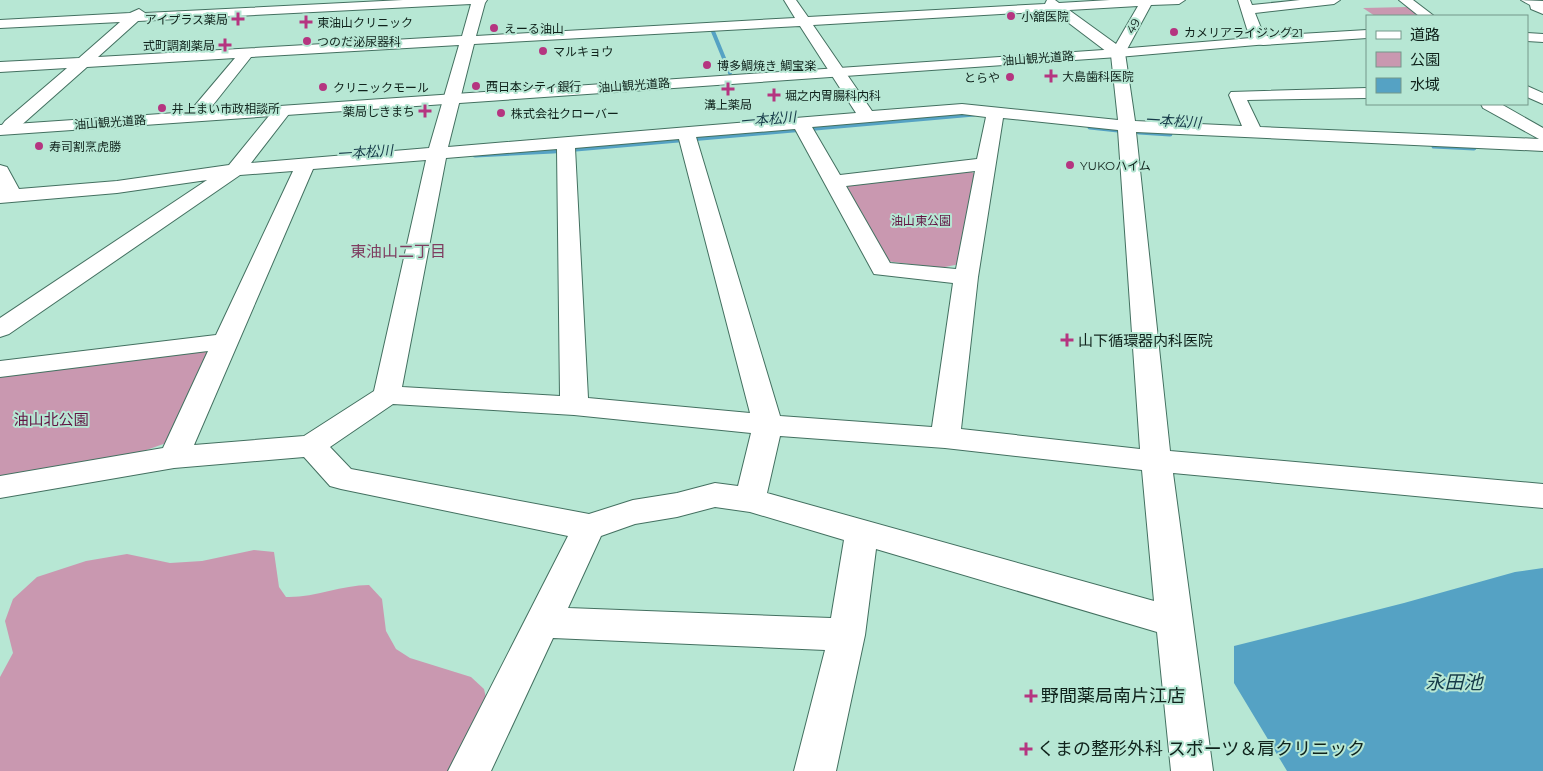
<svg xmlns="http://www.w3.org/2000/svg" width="1543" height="771" font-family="Montserrat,'Noto Sans JP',sans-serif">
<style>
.green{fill:#c998b0}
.water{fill:#55a2c4}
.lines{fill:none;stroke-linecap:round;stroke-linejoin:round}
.stream-far1{stroke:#55a2c4;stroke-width:4}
.stream{stroke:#55a2c4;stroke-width:5}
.minor-casing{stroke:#437060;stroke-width:2}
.major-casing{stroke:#437060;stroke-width:2}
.minor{fill:#fff;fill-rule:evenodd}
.major{fill:#fff;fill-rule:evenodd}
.poi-dot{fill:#b53580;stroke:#b7e7d4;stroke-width:2}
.labels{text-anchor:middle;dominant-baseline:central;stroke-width:4;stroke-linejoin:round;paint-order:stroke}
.far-poi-label{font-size:12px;fill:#0f221b;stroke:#b7e7d4;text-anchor:start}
.far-street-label{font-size:12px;fill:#0f221b;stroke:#b7e7d4}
.far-park-label{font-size:12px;fill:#621443;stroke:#b7e7d4}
.far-water-label{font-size:14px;font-style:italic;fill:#163a48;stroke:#b7e7d4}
.poi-label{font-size:15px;fill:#0f221b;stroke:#b7e7d4;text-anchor:start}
.park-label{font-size:15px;fill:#621443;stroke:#b7e7d4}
.neighbourhood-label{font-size:16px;fill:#7e3d60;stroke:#b7e7d4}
.near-poi-label{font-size:18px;fill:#0f221b;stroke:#b7e7d4;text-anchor:start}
.near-water-label{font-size:19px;font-style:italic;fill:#163a48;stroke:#b7e7d4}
</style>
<rect width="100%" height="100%" fill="#b7e7d4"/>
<!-- green -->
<g class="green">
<path d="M1408,7L1421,16H1375L1363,8Z"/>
<path d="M967,170L976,174L960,264L940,268L886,261L847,186L850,182Z"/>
<path d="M205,351L212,356L169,442L138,453L0,479V374Z"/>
<path d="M254,550L274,552L279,587L286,597C314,598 341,585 369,585L382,599L386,631L396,649L410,658L471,677L484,689L487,702L453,771H0V677L13,653L5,621L13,599L37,577L86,561L127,554L170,563L202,561Z"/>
</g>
<!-- water -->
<path class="water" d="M1543,568V771H1287L1234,683V646L1404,603L1515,572Z"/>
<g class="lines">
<!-- stream-far1 -->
<path class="stream-far1" d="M712,29L730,73"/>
<!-- stream -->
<g class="stream">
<path d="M1090,127L1118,130"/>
<path d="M1139,132L1170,134"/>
<path d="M1434,146L1474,148"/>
<path d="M475,155L553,151L974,114"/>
</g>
<defs>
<g id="minor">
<path d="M403,0H487L485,3L476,36L795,18L784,0H796L808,17L1045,4L1047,0H1055L1059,3L1110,0H1185L1179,4L1151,5L1125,53L1135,121L1242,126L1229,95L1231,92L1367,88V98L1247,100L1260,127L1539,139L1483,108L1481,104H1501L1543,128V151L1136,132L1170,451L1543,484V508L1173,473L1213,771H1171L1157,632L876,549L865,635L836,771H794L825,650L553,638L491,771H448L568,536L341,489L330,486L304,457L174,468L0,498V476L163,448L208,351L0,377V361L216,335L293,171L240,175L9,334L0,337V318L207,180L117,193L0,203V165L7,167L19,189L117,181L229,165L277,106H289L292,110L251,163L429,148L459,45L251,57L201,120L195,121L189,120L186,116L235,58L87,67L17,129L11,130L5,129L2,125L5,121L67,68L0,72V62L79,58L120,22L0,28V20L130,13L139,9L145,13ZM471,4L462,36L98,57L138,21ZM1138,6L1116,44L1069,10ZM1053,11L1111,55L1118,120L962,104L872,111L813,25ZM800,26L856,113L448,147L474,44ZM962,114L986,117L977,159L840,175L812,127ZM1003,118L1118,130L1140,449L961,429L978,277ZM795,129L874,274L953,283L932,427L780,416L696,137ZM679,139L750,413L588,398L575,148ZM557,149L560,396L402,387L446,158ZM426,160L374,391L304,436L194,445L313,169ZM975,171L956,269L890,263L846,186ZM393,404L574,415L751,433L738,486L715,483L677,493L633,500L589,514L351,469L330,447ZM780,436L945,448L1142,470L1154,601L767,493ZM715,507L750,512L844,540L831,618L568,608L601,536L635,524L677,517Z"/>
<path d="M1238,0H1250L1252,5L1300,0H1340L1334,4L1255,13L1261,28L1267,36L1367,30V38L1263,45L1258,44L1247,29Z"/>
<path d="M1399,0H1413L1434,16H1419Z"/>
<path d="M1521,0L1543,1V14L1531,9L1530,5Z"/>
<path d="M1527,33L1543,34V42L1527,41Z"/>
<path d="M1527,86L1543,93V104L1527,97Z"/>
</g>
<path id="major" d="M1263,37L1268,38L1270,41L1268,44L1118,57L0,135V125L1118,49Z"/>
</defs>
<!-- minor casing -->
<use href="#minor" class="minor-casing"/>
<!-- major casing -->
<use href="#major" class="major-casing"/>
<!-- minor -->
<use href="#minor" class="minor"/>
<!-- major -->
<use href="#major" class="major"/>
</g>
<!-- markers -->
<g class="poi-dot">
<circle cx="1011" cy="16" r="5"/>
<path d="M235.5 11.5h5v5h5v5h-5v5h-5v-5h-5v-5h5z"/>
<path d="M303.5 14.5h5v5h5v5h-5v5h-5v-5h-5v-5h5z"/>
<circle cx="494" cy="28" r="5"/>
<circle cx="1174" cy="32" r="5"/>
<circle cx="307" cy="41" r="5"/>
<path d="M222.5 37.5h5v5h5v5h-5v5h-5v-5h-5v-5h5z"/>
<circle cx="543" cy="51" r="5"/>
<circle cx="707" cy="65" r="5"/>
<path d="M1048.5 68.5h5v5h5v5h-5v5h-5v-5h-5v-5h5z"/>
<circle cx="1010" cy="77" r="5"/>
<circle cx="476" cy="86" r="5"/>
<circle cx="323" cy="87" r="5"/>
<path d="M725.5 81.5h5v5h5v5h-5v5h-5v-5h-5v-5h5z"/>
<path d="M771.5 87.5h5v5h5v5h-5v5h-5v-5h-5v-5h5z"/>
<circle cx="162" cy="108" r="5"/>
<path d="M422.5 103.5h5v5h5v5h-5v5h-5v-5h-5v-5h5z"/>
<circle cx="501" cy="113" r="5"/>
<circle cx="39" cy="146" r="5"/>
<circle cx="1070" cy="165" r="5"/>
<path d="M1064.5 332.5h5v5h5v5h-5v5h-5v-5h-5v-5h5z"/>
<path d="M1028.5 688.5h5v5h5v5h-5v5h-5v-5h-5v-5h5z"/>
<path d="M1023.5 741.5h5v5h5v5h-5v5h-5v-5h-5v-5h5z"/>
</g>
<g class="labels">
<!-- far-poi labels -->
<g class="far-poi-label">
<text x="1021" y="16">小舘医院</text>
<text x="228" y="19" text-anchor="end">アイプラス薬局</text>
<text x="317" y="22">東油山クリニック</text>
<text x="504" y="28">えーる油山</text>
<text x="1184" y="32">カメリアライジング21</text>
<text x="317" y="41">つのだ泌尿器科</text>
<text x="215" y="45" text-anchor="end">式町調剤薬局</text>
<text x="553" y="51">マルキョウ</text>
<text x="717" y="65">博多鯛焼き 鯛宝楽</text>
<text x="1062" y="76">大島歯科医院</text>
<text x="1000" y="77" text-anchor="end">とらや</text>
<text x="486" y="86">西日本シティ銀行</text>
<text x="333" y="87">クリニックモール</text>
<text x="785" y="95">堀之内胃腸科内科</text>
<text x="728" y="104" text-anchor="middle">溝上薬局</text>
<text x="172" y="108">井上まい市政相談所</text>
<text x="415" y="111" text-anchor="end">薬局しきまち</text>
<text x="511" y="113">株式会社クローバー</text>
<text x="49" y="146">寿司割烹虎勝</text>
<text x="1080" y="165">YUKOハイム</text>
</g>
<!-- far-street labels -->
<g class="far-street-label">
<text transform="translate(1133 26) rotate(-60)">49</text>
<text transform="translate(1038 58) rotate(-4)">油山観光道路</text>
<text transform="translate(634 85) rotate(-4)">油山観光道路</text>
<text transform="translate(110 122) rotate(-4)">油山観光道路</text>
</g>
<!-- far-park labels -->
<g class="far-park-label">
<text x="921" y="220">油山東公園</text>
</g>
<!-- far-water labels -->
<g class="far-water-label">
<text transform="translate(768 119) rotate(-5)">一本松川</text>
<text transform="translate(1173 121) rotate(3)">一本松川</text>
<text transform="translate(365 152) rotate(-4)">一本松川</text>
</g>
<!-- poi labels -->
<g class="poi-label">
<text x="1078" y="340">山下循環器内科医院</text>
</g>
<!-- park labels -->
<g class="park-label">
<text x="51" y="419">油山北公園</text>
</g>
<!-- neighbourhood labels -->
<g class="neighbourhood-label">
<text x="398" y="251">東油山二丁目</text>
</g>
<!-- near-poi labels -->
<g class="near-poi-label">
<text x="1041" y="696">野間薬局南片江店</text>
<text x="1037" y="749">くまの整形外科 スポーツ＆肩クリニック</text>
</g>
<!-- near-water labels -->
<g class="near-water-label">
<text x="1454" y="682">永田池</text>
</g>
</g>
<!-- legend -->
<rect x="1366" y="15" width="162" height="90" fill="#b7e7d4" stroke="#74988a"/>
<rect x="1376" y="31" width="25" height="8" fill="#ffffff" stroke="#74988a"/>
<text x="1410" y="40" font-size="15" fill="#0f221b">道路</text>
<rect x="1376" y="52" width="25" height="15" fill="#c998b0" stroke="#74988a"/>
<text x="1410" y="65" font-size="15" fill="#0f221b">公園</text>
<rect x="1376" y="78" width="25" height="15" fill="#55a2c4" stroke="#74988a"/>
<text x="1410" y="90" font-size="15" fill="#0f221b">水域</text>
</svg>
